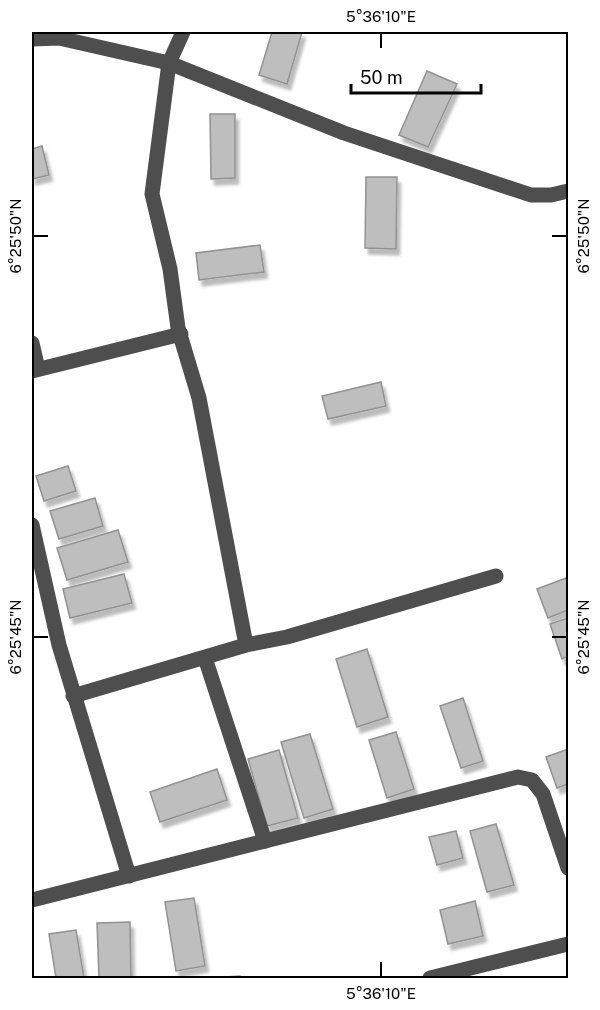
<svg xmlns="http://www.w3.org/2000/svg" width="600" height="1010" font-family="'Public Sans',sans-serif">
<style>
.building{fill:#bebebe;stroke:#929292;stroke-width:1.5;filter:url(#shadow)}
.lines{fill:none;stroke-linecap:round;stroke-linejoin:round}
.minor{stroke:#4e4e4e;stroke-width:15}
.ticks{fill:none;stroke:#000;stroke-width:2}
.neatline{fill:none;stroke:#000;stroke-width:2}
.ticks-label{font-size:15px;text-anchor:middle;fill:#000}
</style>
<defs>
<filter id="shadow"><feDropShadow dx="3.5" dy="6" stdDeviation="1.5" flood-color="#0004"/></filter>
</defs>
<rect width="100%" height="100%" fill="#fff"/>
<!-- building -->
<g class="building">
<path d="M272,32H302L287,84L259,75Z"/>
<path d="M427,71L457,84L428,147L399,135Z"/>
<path d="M210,114H235V178L211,179Z"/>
<path d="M42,146L49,175L32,179V149Z"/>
<path d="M366,177H397L396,249L365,248Z"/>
<path d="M260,245L264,272L199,280L196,253Z"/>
<path d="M381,382L386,406L328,419L322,396Z"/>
<path d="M68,466L76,491L44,501L36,476Z"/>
<path d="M95,498L103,526L59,539L50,511Z"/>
<path d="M118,530L128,562L67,580L57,548Z"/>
<path d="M124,574L132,603L70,618L63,589Z"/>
<path d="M566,578L568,584V610L548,618L537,589Z"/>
<path d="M568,618V656L562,659L550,624Z"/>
<path d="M367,649L388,717L357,727L336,659Z"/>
<path d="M463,698L483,761L461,768L440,706Z"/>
<path d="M396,732L414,789L387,798L369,740Z"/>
<path d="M310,734L333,809L304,818L281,742Z"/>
<path d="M568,749V784L557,788L546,757Z"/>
<path d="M279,750L298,818L267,826L248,759Z"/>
<path d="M217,769L227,800L160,822L150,792Z"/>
<path d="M496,824L514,885L487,892L470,831Z"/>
<path d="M456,831L463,858L437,865L429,837Z"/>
<path d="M194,898L205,966L176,971L165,902Z"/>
<path d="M475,901L483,936L448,944L440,910Z"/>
<path d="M130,922L131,978H99L97,923Z"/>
<path d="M76,930L84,978H56L49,934Z"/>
<path d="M240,976L241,978H209Z"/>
</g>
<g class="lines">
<!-- minor -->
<g class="minor">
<path d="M183,32L169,63L152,194L170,269L178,328L199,398L246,645"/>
<path d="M32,39L59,38L169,63L344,133L531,195H551L568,191"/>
<path d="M32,343L38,369"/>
<path d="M32,371L181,334"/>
<path d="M32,525L59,645L129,876"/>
<path d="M205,658L265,841"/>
<path d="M73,696L246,645L287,637L496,576"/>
<path d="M32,900L518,777L532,780L543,794L568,868"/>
<path d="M430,978L568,944"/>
</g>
</g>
<!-- ticks -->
<path class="ticks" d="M381,33V48M33,236H48M552,236H567M33,637H48M552,637H567M381,962V977"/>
<!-- border -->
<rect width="600" height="1010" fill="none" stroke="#ffffff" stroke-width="66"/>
<!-- scale -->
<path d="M351 84v9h130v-9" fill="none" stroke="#000000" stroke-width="3"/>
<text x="360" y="84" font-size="18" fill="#000000" stroke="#ffffff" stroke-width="4.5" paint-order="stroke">50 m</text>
<rect x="33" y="33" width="534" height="944" class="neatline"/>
<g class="ticks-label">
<text x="381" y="22">5°36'10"E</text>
<text transform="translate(16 236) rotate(-90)" y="5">6°25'50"N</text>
<text transform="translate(584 236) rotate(-90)" y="5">6°25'50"N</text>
<text transform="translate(16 637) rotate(-90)" y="5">6°25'45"N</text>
<text transform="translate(584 637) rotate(-90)" y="5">6°25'45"N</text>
<text x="381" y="999">5°36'10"E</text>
</g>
</svg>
